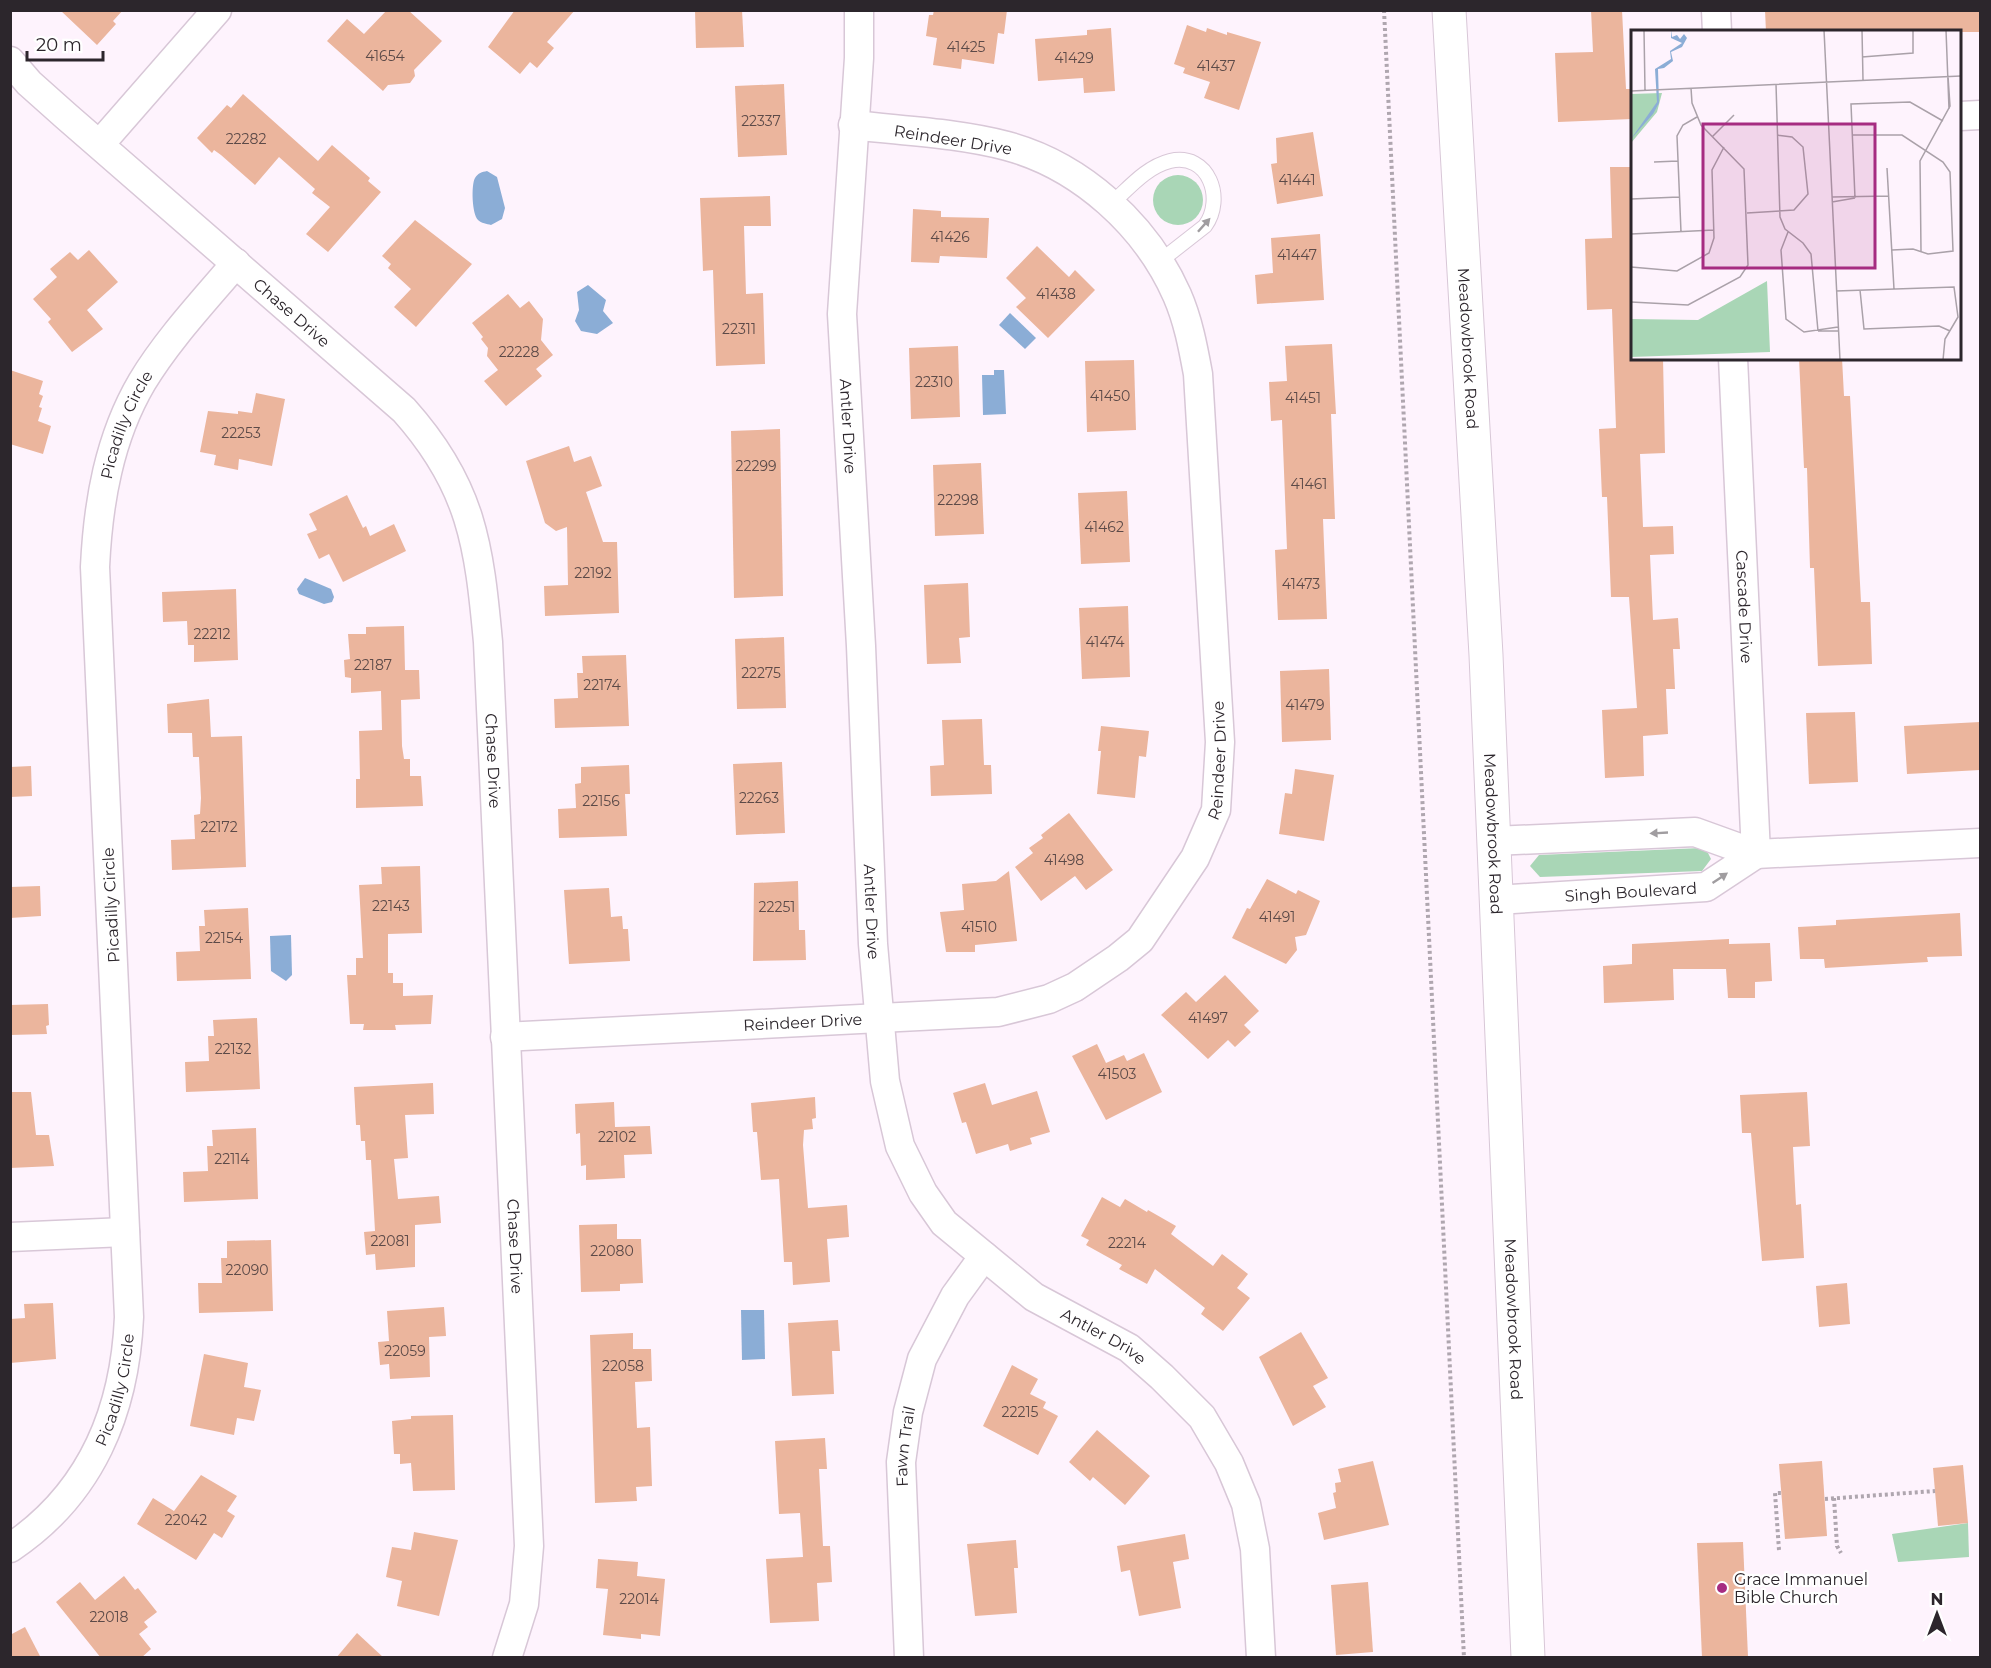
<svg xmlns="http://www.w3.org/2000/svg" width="1991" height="1668" font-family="Montserrat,sans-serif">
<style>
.green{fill:#a9d6b6}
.water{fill:#8badd6}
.building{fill:#ebb59d}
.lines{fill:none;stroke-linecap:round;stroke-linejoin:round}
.service-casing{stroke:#d8c7d7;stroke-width:16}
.minor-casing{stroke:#d8c7d7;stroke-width:31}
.tertiary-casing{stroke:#d8c7d7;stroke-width:35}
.path{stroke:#afa6af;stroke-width:4;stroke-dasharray:3 3;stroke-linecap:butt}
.service{stroke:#fff;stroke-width:14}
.minor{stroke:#fff;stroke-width:28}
.tertiary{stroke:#fff;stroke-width:33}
.oneway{fill:#a09da0}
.poi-dot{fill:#a62c81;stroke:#fff;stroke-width:2}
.labels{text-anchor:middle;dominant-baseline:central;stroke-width:4.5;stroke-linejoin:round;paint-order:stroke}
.number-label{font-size:14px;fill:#5c4a48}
.street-label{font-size:16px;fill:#2c262c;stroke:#fff}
.poi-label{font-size:16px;fill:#2c262c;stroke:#fff;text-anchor:start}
.inset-road{fill:none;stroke:#aaa1a9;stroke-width:1.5}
.view{fill:#a62c81;fill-opacity:0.15;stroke:#a62c81;stroke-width:3}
.inset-edge{fill:none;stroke:#2c262c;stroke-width:3}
</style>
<rect width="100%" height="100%" fill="#fef3fd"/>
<!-- green -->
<g class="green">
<circle cx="1178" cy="200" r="25"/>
<path d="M1701,848L1708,853L1711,859L1702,871L1540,877L1530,866L1539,855Z"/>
<path d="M1968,1523L1969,1557L1898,1562L1892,1534Z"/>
</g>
<!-- water -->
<g class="water">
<path d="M487,171L497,177L505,208L502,219L491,225C487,224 481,223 478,220C472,214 471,185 475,178C478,173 482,172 487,171Z"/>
<path d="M588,285L606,300L603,311L613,323L597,334L581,331L575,321L579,310L577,292Z"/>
<path d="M1010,313L1036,338L1025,349L999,325Z"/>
<path d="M994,370H1004L1006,414L983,415L982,375H994Z"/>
<path d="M305,578L331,589L334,597L332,602L324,604L299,594L297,589Z"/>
<path d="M291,935L292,975L286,981L271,971L270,936Z"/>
<path d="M741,1310H764L765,1359L742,1360Z"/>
</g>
<!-- building -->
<g class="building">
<path d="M60,10H123L113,21L116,24L97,45Z"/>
<path d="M387,10H408L442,41L414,70L415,76L410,83L388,85L383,91L327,41L347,19L364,34Z"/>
<path d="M515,10H575L547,42L554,48L537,68L530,62L520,74L488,47Z"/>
<path d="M695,10H742L744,47L696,48Z"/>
<path d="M934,10H1007L1004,34L998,33L994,64L962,59L961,69L933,65L937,38L926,36L929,15H933Z"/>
<path d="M1591,10H1622L1626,89H1632V119L1558,122L1555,53L1593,52Z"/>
<path d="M1765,10H1980V32H1766Z"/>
<path d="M1187,25L1206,32L1207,28L1227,35V32L1261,42L1239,110L1204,98L1210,82L1183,73L1185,68L1174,64Z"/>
<path d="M1111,28L1115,91L1084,93L1083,78L1038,81L1035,39L1087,35V30Z"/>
<path d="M784,84L787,155L738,157L735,86Z"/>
<path d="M243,94L318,161L332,145L370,178L368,181L381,192L328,252L306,234L330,207L312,193L315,189L279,157L255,185L221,155L214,150L212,153L197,138L227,105L231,108Z"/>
<path d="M1313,132L1323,196L1277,204L1271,164L1277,163L1276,138Z"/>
<path d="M1610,167H1632V358H1663L1665,453L1640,454L1643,527L1673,526L1674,554L1650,555L1653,620L1678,618L1680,649H1673L1675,689H1666L1668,734L1643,736L1644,776L1605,778L1602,710L1637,708L1629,597H1611L1607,497H1602L1599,429L1616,428L1612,309L1587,310L1585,239L1612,238Z"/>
<path d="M770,196L771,226H744L746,294L763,293L765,364L716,366L713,270L703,271L700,198Z"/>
<path d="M913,209L941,211V217L989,218L987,258L940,256L939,263L911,262Z"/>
<path d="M415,220L472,264L416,327L394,307L411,289L388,268L391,264L382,256Z"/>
<path d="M1320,234L1324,300L1257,304L1255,275L1273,273L1271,238Z"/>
<path d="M1037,246L1069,277L1075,270L1095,290L1048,338L1016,307L1026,298L1006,278Z"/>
<path d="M89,250L118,282L87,310L103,329L72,352L48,322L51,319L33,299L57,277L50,269L70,252L78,260Z"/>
<path d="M508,294L520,308L529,301L543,319L541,340L553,355L536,369L542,376L506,406L484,381L498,370L487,356L488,348L481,339L483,337L472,323Z"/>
<path d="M1332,344L1336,414H1331L1335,519H1323L1327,619L1278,620L1275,550L1287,549L1282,420L1271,421L1269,382L1287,381L1285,346Z"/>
<path d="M958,346L960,417L911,419L909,348Z"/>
<path d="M1799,358H1842L1844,396H1850L1861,602H1870L1872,664L1818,666L1814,568H1810L1807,468H1804Z"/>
<path d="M1134,360L1136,430L1087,432L1085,361Z"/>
<path d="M10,370L43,381L39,394L43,396L39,407L42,408L38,421L51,426L43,454L10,444Z"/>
<path d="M256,393L285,399L272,466L239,459L238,470L214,465L216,455L200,452L208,411L238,414V411L252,413Z"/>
<path d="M780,429L783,596L734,598L731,431Z"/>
<path d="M569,446L574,462L591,456L602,486L586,492L603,542H617L619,613L545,616L544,586L568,585L567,527L556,531L545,523L526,461Z"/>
<path d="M981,463L984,534L935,536L933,465Z"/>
<path d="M1127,491L1130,562L1081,564L1078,493Z"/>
<path d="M347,495L363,528L366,526L370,536L394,524L406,551L343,582L329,554L319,559L307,534L317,530L309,514Z"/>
<path d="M968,583L970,637L959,638L961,663L927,664L924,585Z"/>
<path d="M236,589L238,660L194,662V645H188L187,621L163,622L162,592Z"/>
<path d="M1128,606L1130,677L1082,679L1079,608Z"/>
<path d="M404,626L405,670H419L420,699L401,700L402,746L404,759H410V776H421L423,806L356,808V779H360L359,731L382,730L381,691L351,693V678L345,677L344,660L350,659L348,634H366V627Z"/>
<path d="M784,637L786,708L737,709L735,639Z"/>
<path d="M626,655L629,726L555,728L554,699L578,698L577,673H583L582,656Z"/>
<path d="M1329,669L1331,740L1282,742L1280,671Z"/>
<path d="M209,699L211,737L242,736L246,867L172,870L171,840L195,839L194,815L200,814L201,798L199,757H193L192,733H168L167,704Z"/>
<path d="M1855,712L1858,782L1809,784L1806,713Z"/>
<path d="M982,719L984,765H991L992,794L931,796L930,766L944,765L942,720Z"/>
<path d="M1980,722V770L1907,774L1904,726Z"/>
<path d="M1101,726L1149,731L1146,757L1139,756L1135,798L1097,794L1101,751H1098Z"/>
<path d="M782,762L785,833L736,835L733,764Z"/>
<path d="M629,765L630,794H625L627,836L559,838L558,809L576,808L575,784L581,783V767Z"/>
<path d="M31,766L32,796L10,797V767Z"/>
<path d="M1295,769L1334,775L1324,841L1279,834L1285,793L1292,794Z"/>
<path d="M1069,813L1113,870L1086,890L1075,876L1041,901L1015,867L1033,853L1029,848L1043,838L1041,835Z"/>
<path d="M420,866L422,933L388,934V973H393V983H403V996L433,995L431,1024L395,1025L396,1030H363L364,1024H350L347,975H356V958H363L359,885L382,884L381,867Z"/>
<path d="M1009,871L1017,941L975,945V952H946L940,912L964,910L962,884L996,881Z"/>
<path d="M1267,879L1296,894L1298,890L1320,901L1306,935L1295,937L1297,950L1286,964L1232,938L1247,908L1250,909Z"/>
<path d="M798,881L799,930H805L806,960L753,961L754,883Z"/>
<path d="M40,886L41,916L10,918V887Z"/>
<path d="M609,888L611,917L622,916L623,929H628L630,961L569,964L564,890Z"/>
<path d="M248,908L251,979L177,981L176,952L200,951L199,926H205L204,910Z"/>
<path d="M1960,913L1962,956L1927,957L1928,962L1825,968L1824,959H1800L1798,927L1836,925V920Z"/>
<path d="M1729,939V944L1770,943L1772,981L1755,982V998H1728L1726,969H1673L1674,1000L1604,1003L1603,966L1632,964V944Z"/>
<path d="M1225,975L1259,1011L1244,1025L1251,1032L1235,1047L1228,1040L1208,1059L1161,1015L1186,992L1196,1002Z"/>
<path d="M48,1004L49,1025L46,1026L47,1034L10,1035V1005Z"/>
<path d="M257,1018L260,1089L186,1092L185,1062L209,1061L208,1036H214L213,1020Z"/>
<path d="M1097,1044L1106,1063L1124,1055L1127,1061L1144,1053L1162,1092L1106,1120L1072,1056Z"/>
<path d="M433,1083L434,1114L405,1115L408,1158L394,1159L398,1199L439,1196L441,1223L415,1225V1267L376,1270L375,1254L366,1255L364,1232L375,1231L371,1160H366L365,1141H361L360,1125H356L354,1087Z"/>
<path d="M985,1083L992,1105L1037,1091L1050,1132L1030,1138L1032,1144L1010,1151L1008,1144L976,1154L966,1122L962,1123L953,1093Z"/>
<path d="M10,1092H31L36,1135H49L54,1166L10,1168Z"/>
<path d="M1807,1092L1810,1146L1793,1147L1796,1205L1801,1204L1804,1258L1762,1261L1751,1133H1742L1740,1095Z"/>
<path d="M815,1097L816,1118L812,1119L813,1129L804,1130L803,1145L808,1208L847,1205L849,1237L827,1239L830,1282L793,1285L792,1262H784L779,1179L761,1180L757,1132H753L751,1103Z"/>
<path d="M614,1102L615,1127L650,1126L652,1154L624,1155L625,1178L586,1180V1165L581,1166L580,1133L576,1134L575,1104Z"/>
<path d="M256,1128L258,1199L184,1202L183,1172L208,1171L207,1146H213L212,1130Z"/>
<path d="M1102,1197L1120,1207L1125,1199L1147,1212L1148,1210L1176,1226L1171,1234L1213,1266L1222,1254L1248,1274L1237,1288L1250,1298L1223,1331L1201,1314L1205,1308L1155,1269L1147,1284L1119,1269L1122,1265L1086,1245L1089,1240L1081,1236Z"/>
<path d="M617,1224V1239H641L643,1283L620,1284V1291L581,1292L579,1225Z"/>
<path d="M271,1240L273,1311L199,1313L198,1283H222L221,1258H227V1241Z"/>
<path d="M1847,1283L1850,1324L1819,1327L1816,1286Z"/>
<path d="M53,1303L56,1359L10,1363V1319L25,1318L24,1304Z"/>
<path d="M444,1307L446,1336L429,1337L430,1377L390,1379L389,1364L380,1365L378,1342L389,1341L387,1311Z"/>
<path d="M838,1320L840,1351H832L834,1394L792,1396L788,1323Z"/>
<path d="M1301,1332L1328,1378L1313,1386L1326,1407L1293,1426L1259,1357Z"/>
<path d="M633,1333V1349H651L652,1381L635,1382L637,1428L650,1427L652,1486L636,1487L637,1501L595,1503L590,1335Z"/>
<path d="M204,1354L248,1363L244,1387L261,1390L254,1421L237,1418L234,1435L190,1426Z"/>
<path d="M1012,1365L1038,1379L1030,1394L1046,1402L1043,1408L1058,1416L1038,1455L983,1426Z"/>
<path d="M453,1415L455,1490L413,1491L411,1463L400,1464V1454H394L392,1421L411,1419V1416Z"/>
<path d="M1097,1430L1150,1476L1125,1505L1093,1477L1090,1481L1069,1462Z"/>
<path d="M825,1438L827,1469H819L823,1546H830L832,1582L817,1583L819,1621L770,1623L766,1559L803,1557L800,1513L779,1514L775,1441Z"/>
<path d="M1373,1461L1389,1525L1324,1540L1318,1513L1336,1508L1333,1493L1336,1492L1335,1483L1341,1482L1338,1469Z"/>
<path d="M1822,1461L1827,1536L1785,1539L1779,1464Z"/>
<path d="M1963,1465L1968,1523L1938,1526L1933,1468Z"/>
<path d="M201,1475L237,1496L227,1511L235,1516L222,1538L214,1533L196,1560L137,1524L153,1498L174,1511Z"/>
<path d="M414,1532L458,1540L439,1616L397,1606L402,1581L386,1577L392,1547L411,1550Z"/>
<path d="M1185,1534L1189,1559L1173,1562L1181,1608L1139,1616L1130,1570L1121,1572L1117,1546Z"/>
<path d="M1016,1540L1018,1568H1014L1017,1613L975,1616L967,1544Z"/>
<path d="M1743,1542L1748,1657L1702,1658L1697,1543Z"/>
<path d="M598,1559L638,1562L637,1576L665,1579L660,1636L641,1634V1639L603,1635L608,1589L596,1588Z"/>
<path d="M124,1576L135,1590L138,1588L157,1612L144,1622L148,1627L139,1634L151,1649L141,1658H101L56,1602L80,1582L95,1600Z"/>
<path d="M1368,1582L1373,1652L1336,1655L1331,1585Z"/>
<path d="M25,1627L41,1658H10V1635Z"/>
<path d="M357,1633L384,1658H336Z"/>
</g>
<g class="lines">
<defs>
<path id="service" d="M1111,204C1129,188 1146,167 1170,161C1209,152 1225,199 1205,226L1159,262"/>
<g id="minor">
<path id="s1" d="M859,10V58L842,314L861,646L873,944L885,1081L900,1146L923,1193L944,1223L1034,1297L1129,1348L1162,1377L1202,1417L1229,1463L1246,1504L1255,1549L1261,1658"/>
<path d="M1716,10L1717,32"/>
<path id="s2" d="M10,61L29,83L66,116L404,410C472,486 479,545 488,642L529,1546L524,1604L507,1658"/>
<path d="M1960,116L1980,115"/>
<path d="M100,144L217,10"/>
<path id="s3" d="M1733,358L1756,854"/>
<path d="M1494,841L1695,832L1756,854L1980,843"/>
<path id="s4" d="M1496,900L1706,887L1756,854"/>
<path id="s5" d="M505,1037L998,1012L1049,999L1075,987L1118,958L1140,940L1195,858L1216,810L1220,742L1198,374C1193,347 1188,320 1177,295C1146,225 1081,166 1007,146C957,133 904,131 853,125"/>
<path d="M10,1237L125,1232"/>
<path id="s6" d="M10,1548C91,1494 125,1411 129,1317L95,567C98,503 109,438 142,382C168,339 204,301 236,263"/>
<path id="s7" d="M909,1658L901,1462L908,1412L922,1359L955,1296L984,1256"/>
</g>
<g id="tertiary">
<path id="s8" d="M1449,10L1486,655L1528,1658"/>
</g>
</defs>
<!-- service casing -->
<use href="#service" class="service-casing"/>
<!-- minor casing -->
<use href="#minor" class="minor-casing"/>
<!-- tertiary casing -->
<use href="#tertiary" class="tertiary-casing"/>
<!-- path -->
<g class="path">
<path d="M1384,10L1464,1658"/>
<path d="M1834,1498L1837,1546L1841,1553"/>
<path d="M1825,1499L1935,1491"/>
<path d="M1779,1550L1775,1493H1782"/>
</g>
<!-- service -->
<use href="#service" class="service"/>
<!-- minor -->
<use href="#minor" class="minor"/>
<!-- tertiary -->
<use href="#tertiary" class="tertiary"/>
</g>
<!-- one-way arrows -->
<defs><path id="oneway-solid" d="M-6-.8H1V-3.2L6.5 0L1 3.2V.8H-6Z" transform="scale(1.5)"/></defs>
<g class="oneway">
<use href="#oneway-solid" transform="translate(1204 225) rotate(-48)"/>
<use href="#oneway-solid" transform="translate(1659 833) rotate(177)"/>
<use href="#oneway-solid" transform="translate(1720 878) rotate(-34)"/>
</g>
<!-- markers -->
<circle class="poi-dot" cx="1722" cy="1588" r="6"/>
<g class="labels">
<!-- number labels -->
<g class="number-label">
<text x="966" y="47">41425</text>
<text x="385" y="56">41654</text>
<text x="1074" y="58">41429</text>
<text x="1216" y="66">41437</text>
<text x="761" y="121">22337</text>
<text x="246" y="139">22282</text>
<text x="1297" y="180">41441</text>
<text x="950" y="237">41426</text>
<text x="1297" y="255">41447</text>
<text x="1056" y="294">41438</text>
<text x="739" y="329">22311</text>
<text x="519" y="352">22228</text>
<text x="934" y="382">22310</text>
<text x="1110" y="396">41450</text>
<text x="1303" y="398">41451</text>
<text x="241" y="433">22253</text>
<text x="756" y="466">22299</text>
<text x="1309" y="484">41461</text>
<text x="958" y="500">22298</text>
<text x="1104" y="527">41462</text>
<text x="593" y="573">22192</text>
<text x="1301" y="584">41473</text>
<text x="212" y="634">22212</text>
<text x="1105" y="642">41474</text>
<text x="373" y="665">22187</text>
<text x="761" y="673">22275</text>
<text x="602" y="685">22174</text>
<text x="1305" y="705">41479</text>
<text x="759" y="798">22263</text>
<text x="601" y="801">22156</text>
<text x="219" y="827">22172</text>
<text x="1064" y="860">41498</text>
<text x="391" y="906">22143</text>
<text x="777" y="907">22251</text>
<text x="1277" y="917">41491</text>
<text x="979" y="927">41510</text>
<text x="224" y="938">22154</text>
<text x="1208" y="1018">41497</text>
<text x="233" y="1049">22132</text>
<text x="1117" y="1074">41503</text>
<text x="617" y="1137">22102</text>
<text x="232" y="1159">22114</text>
<text x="390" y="1241">22081</text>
<text x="1127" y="1243">22214</text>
<text x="612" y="1251">22080</text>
<text x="247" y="1270">22090</text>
<text x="405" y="1351">22059</text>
<text x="623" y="1366">22058</text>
<text x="1020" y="1412">22215</text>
<text x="186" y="1520">22042</text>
<text x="639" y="1599">22014</text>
<text x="109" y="1617">22018</text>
</g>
<!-- street labels -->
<g class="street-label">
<text transform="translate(953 140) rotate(9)">Reindeer Drive</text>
<text stroke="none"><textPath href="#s2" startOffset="378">Chase Drive</textPath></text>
<text stroke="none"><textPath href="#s8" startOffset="339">Meadowbrook Road</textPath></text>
<text stroke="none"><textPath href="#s6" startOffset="1168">Picadilly Circle</textPath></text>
<text stroke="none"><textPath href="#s1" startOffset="417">Antler Drive</textPath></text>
<text stroke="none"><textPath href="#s3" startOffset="249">Cascade Drive</textPath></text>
<text stroke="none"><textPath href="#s5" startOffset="856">Reindeer Drive</textPath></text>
<text stroke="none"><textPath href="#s2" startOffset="898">Chase Drive</textPath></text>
<text stroke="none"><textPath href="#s8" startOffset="825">Meadowbrook Road</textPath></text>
<text stroke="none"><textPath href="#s4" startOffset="135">Singh Boulevard</textPath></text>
<text transform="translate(111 905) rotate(-93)">Picadilly Circle</text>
<text stroke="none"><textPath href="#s1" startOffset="903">Antler Drive</textPath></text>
<text stroke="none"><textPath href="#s5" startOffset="298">Reindeer Drive</textPath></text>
<text stroke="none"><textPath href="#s2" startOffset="1384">Chase Drive</textPath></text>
<text stroke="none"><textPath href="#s8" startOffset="1311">Meadowbrook Road</textPath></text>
<text stroke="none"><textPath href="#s1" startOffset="1425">Antler Drive</textPath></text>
<text stroke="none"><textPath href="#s6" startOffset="196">Picadilly Circle</textPath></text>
<text stroke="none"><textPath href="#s7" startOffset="212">Fawn Trail</textPath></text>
</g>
<!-- poi labels -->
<g class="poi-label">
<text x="1734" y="1579">Grace Immanuel<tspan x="1734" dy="18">Bible Church</tspan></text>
</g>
</g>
<!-- overview -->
<g transform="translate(1631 30)">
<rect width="330" height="330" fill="#fef3fd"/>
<path d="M31,63L26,82L0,113V64ZM136,251L139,322L0,327V289L67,290Z" fill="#a9d6b6"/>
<path d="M40,0L41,7L46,5L49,9L53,4L56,8L51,17L40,22L42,31L33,38L27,39L28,73L22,84L0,109L26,72L24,39L40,29L39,21L51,13L40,8Z" fill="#8badd6"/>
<path class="inset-road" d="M13,0L14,60M193,0L209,330M231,0L232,50M315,0L318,79M231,27L282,23V0M145,54L149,187L154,199L172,213L180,224L187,301M0,61L330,46M221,105H271L312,132L319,142L322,221L297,224L282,219L261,220M81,107L103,85M23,132L47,131M256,138L263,259M201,167L258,166M224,168L220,74L279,72L312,91M0,169L48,167M201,172L224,168M116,183L163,180L177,164L172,117L161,107L146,105M50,202L46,106L52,95L66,87M157,202L150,220L155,289L173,302L207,297M0,204L83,200M290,221L289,131L319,76L317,46M0,237L46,241L78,223L83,208L81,140L93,117M229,260L233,299L308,296L319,301M205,261L323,257L327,287L314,309L312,330M0,272L57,275L109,247L117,235L113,139L70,95L61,73L60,58M187,301H207"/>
<path class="view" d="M72,94H244V238H72Z"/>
<rect width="330" height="330" class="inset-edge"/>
</g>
<!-- border -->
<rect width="1991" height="1668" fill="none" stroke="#2c262c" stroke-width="24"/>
<!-- north arrow -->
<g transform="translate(1937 1614)" stroke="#ffffff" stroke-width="4.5" paint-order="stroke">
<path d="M0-4.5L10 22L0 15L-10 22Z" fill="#2c262c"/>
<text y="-9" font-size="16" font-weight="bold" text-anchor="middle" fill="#2c262c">N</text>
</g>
<!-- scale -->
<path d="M27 51v9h76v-9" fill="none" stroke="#2c262c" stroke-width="3"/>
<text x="36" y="51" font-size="18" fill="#2c262c" stroke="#ffffff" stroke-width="4.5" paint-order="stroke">20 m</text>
</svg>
